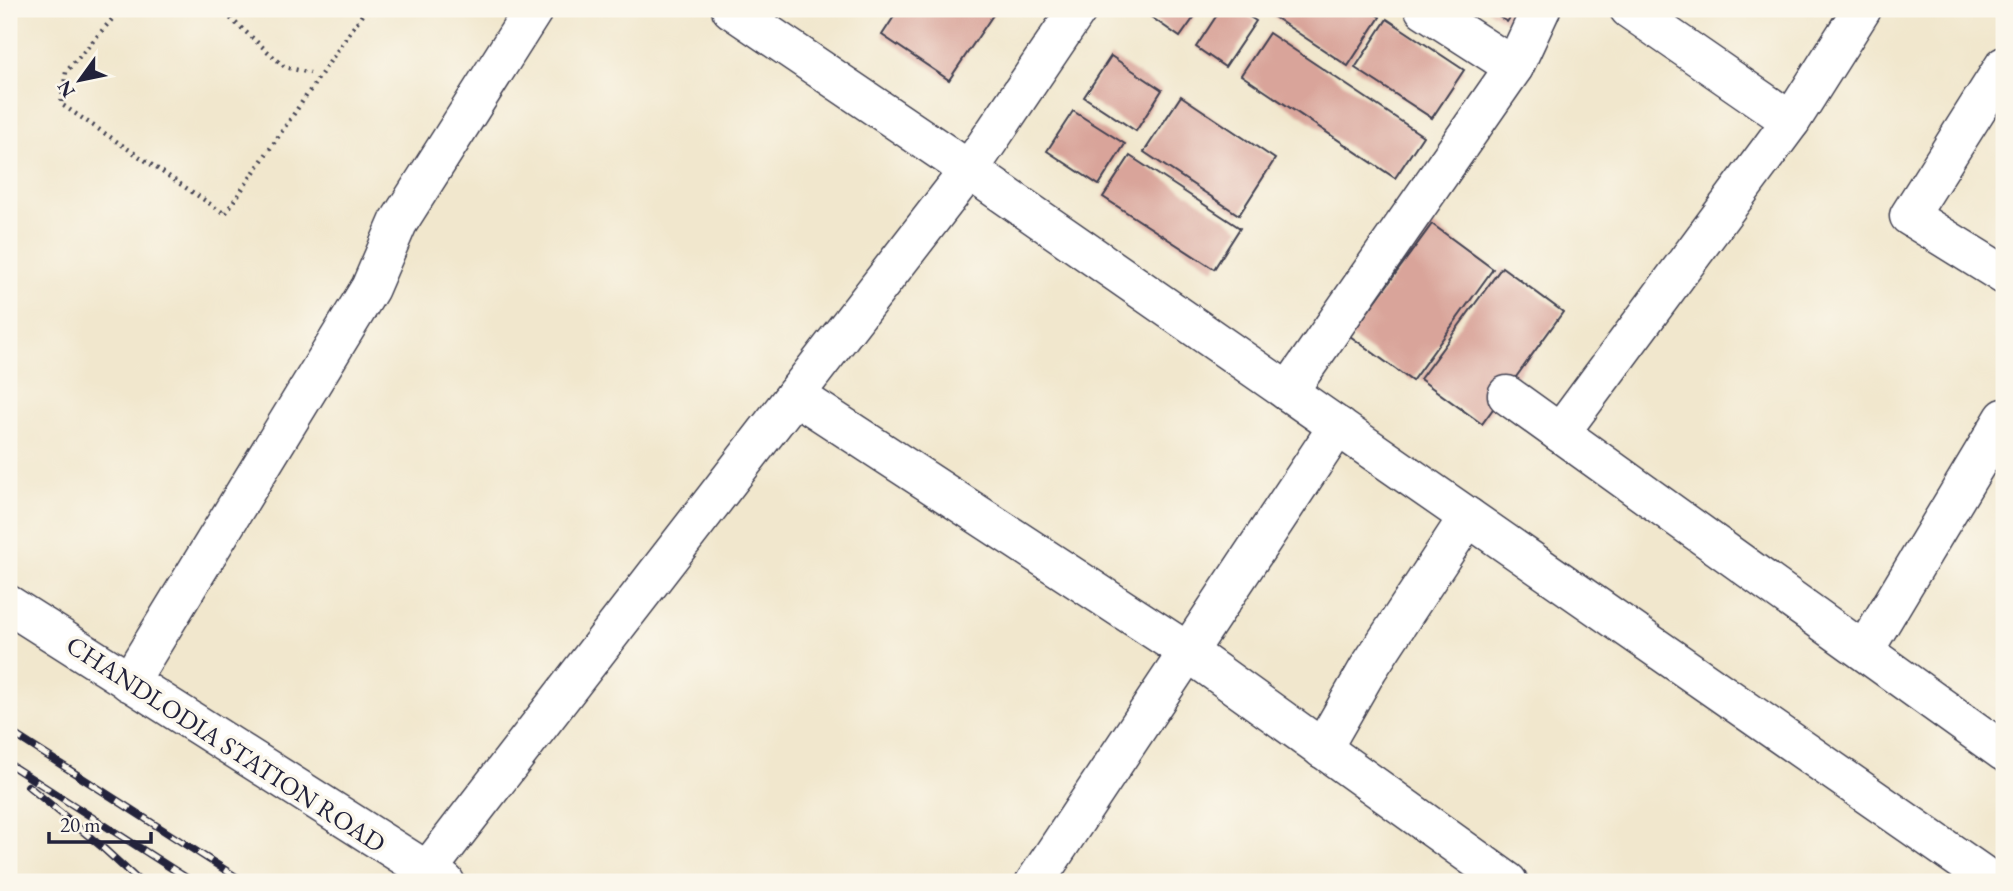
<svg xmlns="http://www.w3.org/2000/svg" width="2013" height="891" font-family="'EB Garamond',serif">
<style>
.building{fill:#d9a49a}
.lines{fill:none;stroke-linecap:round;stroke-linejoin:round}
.minor-casing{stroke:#414051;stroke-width:41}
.path{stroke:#414051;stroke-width:4.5;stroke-dasharray:2 5;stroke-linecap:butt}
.minor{stroke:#fff;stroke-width:38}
.rail-casing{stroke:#22223b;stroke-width:8}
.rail{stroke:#fbf7ec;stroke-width:5;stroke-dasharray:16;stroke-linecap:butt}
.labels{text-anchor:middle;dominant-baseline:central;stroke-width:7;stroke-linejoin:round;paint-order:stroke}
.street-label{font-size:26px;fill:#22223b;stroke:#fbf7ec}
</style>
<rect width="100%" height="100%" fill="#fbf7ec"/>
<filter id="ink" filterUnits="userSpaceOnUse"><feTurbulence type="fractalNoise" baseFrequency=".0143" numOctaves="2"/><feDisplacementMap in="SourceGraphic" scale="14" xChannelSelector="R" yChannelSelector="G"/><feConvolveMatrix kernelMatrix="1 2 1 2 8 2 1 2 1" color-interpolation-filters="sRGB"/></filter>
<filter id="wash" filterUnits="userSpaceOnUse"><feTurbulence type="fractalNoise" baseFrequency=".00686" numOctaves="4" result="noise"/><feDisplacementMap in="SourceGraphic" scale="28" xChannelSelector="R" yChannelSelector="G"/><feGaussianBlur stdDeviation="1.57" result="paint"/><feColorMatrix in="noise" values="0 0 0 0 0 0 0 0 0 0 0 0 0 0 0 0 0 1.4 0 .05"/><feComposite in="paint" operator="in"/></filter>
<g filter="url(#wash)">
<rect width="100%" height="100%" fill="#f1e7cd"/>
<g id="blocks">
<!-- building -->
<g class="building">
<path d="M899,9H997L949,80L882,35Z"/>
<path d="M1146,9H1200L1180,37L1144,12Z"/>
<path d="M1221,9H1237L1256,21L1225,67L1196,47Z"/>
<path d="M1275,9H1367L1380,17L1348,66L1271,15Z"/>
<path d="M1487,9H1516L1507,22Z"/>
<path d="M1387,19L1464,70L1432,118L1355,68Z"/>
<path d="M1269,33L1423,136L1395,178L1241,75Z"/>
<path d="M1111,56L1162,90L1136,131L1084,97Z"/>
<path d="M1181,96L1275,159L1239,215L1144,152Z"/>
<path d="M1073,111L1125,144L1099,185L1047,151Z"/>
<path d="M1130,156L1240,228L1214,269L1103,197Z"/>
<path d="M1432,224L1493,269L1412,381L1350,336Z"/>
<path d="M1502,267L1563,312L1482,424L1420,379Z"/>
</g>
</g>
</g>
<g filter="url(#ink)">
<use href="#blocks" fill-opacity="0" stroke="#414051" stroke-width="2"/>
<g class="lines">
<defs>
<g id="minor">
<path d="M731,9L969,170L1993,882"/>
<path d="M1629,9L1791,121"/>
<path d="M2004,66L1909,216L2004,275"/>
<path d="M1514,67L1541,9"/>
<path d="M1288,392L1514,67L1424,9"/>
<path d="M795,395L1188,652L1508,882"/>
<path d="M1507,395L2004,752"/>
<path d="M1560,433L1791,121L1862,9"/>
<path d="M9,605L445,882"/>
<path d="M1864,651L2004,418"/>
<path d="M129,682L370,288L398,223L534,9"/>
<path d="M1322,749L1368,669L1468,517"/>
<path d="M426,872L969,170L1078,9"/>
<path d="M1035,882L1338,426"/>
</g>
</defs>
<!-- minor casing -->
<use href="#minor" class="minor-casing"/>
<!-- path -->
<g class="path">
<path d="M121,9L66,72L61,104L225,214L366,9"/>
<path d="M220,9L285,67L310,73"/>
</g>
<!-- minor -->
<use href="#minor" class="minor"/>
<defs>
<g id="rail">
<path d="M9,731L244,882"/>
<path d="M9,764L193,882"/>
<path d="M28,786L102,847L140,882"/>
</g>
</defs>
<!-- rail casing -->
<use href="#rail" class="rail-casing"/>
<!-- rail -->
<use href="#rail" class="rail"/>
</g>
</g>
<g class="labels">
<!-- street labels -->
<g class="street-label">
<text transform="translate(226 744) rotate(33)">CHANDLODIA STATION ROAD</text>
</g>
</g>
<!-- margin -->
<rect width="2013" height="891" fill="none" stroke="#fbf7ec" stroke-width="35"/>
<!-- north arrow -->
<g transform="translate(80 80) rotate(237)" stroke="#fbf7ec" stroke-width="5" paint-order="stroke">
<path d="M0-5L12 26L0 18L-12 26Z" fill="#22223b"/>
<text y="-10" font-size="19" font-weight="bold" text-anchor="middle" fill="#22223b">N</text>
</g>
<!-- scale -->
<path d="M49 832v10h102v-10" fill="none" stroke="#22223b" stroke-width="3.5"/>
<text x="60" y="832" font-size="21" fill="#22223b" stroke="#fbf7ec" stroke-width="5" paint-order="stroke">20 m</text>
</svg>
